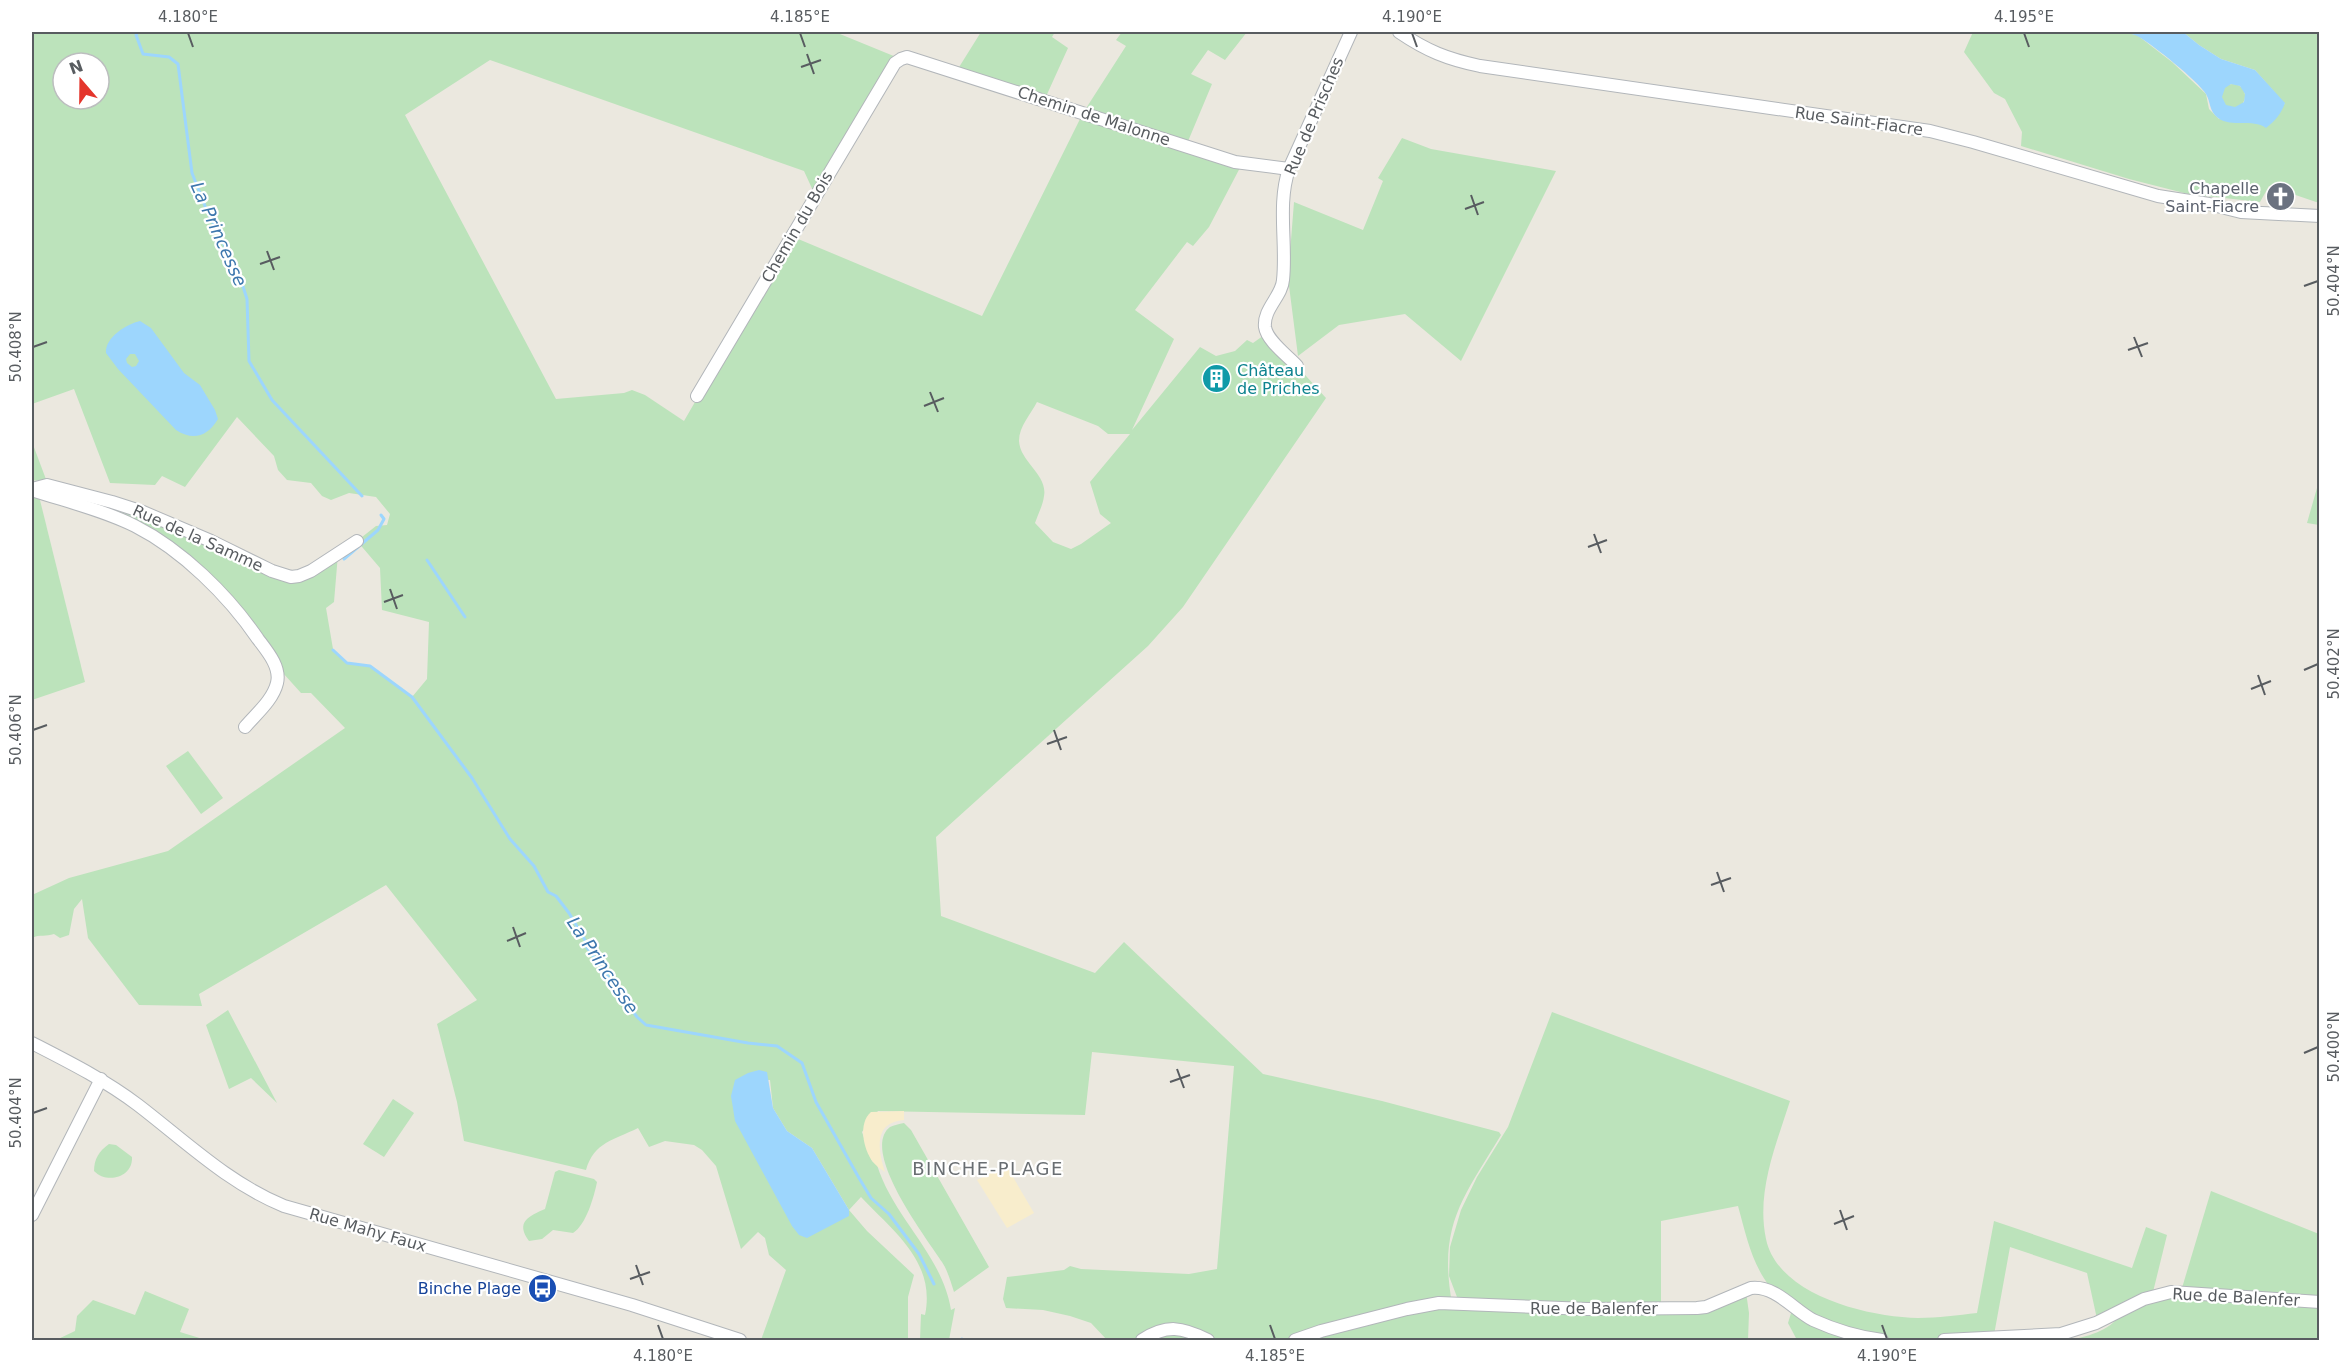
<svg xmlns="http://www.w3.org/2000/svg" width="2351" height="1372" font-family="'DejaVu Sans',sans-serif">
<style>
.green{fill:#bce3bb;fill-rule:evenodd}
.sand{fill:#f8edcc}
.water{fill:#9dd6fd;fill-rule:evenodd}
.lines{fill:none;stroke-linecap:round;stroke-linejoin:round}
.stream{stroke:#9dd6fd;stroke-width:3}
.minor-casing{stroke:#b2b6ba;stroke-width:14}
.minor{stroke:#fff;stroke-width:12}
.ticks{fill:none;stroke:#585c60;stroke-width:2}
.labels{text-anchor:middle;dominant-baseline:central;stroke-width:4.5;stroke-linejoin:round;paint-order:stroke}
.street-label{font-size:16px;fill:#585c60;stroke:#fff}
.worship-label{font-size:16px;fill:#5b616d;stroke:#fff;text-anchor:end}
.culture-label{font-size:16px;fill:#0d838f;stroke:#fff;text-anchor:start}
.transit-label{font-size:16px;fill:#164399;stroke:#fff;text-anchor:end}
.water-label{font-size:18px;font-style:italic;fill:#3d77ad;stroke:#fff}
.neighbourhood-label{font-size:18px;letter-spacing:1.5px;fill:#696e72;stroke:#fff}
.neatline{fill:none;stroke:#585c60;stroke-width:2}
.ticks-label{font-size:15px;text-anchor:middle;fill:#585c60}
</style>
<rect width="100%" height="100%" fill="#ebe8df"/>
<!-- green -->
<g class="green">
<path d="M32,32H835L901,59L815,195L804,171L490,60L405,115L556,399L624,393L632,390L645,395L684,421L791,236L982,316L1083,113L1126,46L1116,40L1122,32H1247L1225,60L1208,50L1191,74L1212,84L1186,146L1243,162L1209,227L1193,246L1187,242L1135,310L1174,339L1132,430L1200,347L1216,356L1235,351L1247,340L1253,343L1267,333L1326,398L1183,607L1148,646L936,837L941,916L1095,973L1124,942L1263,1074L1382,1101L1499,1132L1501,1135C1463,1198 1438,1225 1452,1303L1687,1308L1746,1292L1749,1313L1748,1340H1107L1091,1323L1070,1316L1043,1310L1006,1308L1003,1299L1007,1277L1064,1270L1070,1266L1081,1269L1189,1274L1217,1269L1234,1066L1092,1052L1085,1115L878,1111L862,1132L872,1161L877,1165C894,1219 942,1254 951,1310L955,1308L949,1340H920L921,1314L925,1315C936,1262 894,1232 861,1197L849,1210L867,1231L914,1275L908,1297V1340H761L786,1270L769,1255L765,1238L758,1232L741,1249L716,1166L702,1150L694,1145L665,1141L649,1147L638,1128C614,1140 594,1142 586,1170L464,1141L457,1102L437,1024L477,1000L386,885L199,994L202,1006L139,1005L88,938L82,899L74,909L69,935L60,938L54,934C46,937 40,934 32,938V895L69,878L168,851L345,728L311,693H301L274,663L242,615L163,542L75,491L291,577L338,554L334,602L326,608L333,649L347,663L370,666L412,697L427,679L429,622L382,610L380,568L357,541L376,526L387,525L390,514L376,497L349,493L331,500L322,496L311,483L287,480L278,470L274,456L237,417L185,487L162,476L155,485L110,483L74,389L32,404ZM63,63H99V99H63ZM1037,402L1098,426L1108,434H1130L1090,482L1100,514L1111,523L1081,544L1071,549L1053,542L1035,523C1038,514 1043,505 1044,496C1048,475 1020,462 1019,441C1019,426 1031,414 1037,402ZM735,1080H770L773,1108L787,1131L812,1148L849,1210Z"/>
<path d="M981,32H1055L1052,37L1068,48L1044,101L956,72Z"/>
<path d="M1973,32H2122L2137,35L2172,62L2206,94L2209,109L2219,119L2285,104L2255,70L2221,59L2199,45L2183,32H2319V203L2269,186L2260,202L2188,194L2129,179L2021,146L2022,132L2005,99L1994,93L1964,52Z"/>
<circle cx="2233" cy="96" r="12"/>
<path d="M1402,138L1431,149L1556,171L1461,361L1405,314L1339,325L1298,356L1288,278L1294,202L1363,230L1383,181L1378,178Z"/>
<path d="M32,442L47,482L32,480Z"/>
<path d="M2319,481V525L2307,523Z"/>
<path d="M32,490L38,492L85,682L32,700Z"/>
<path d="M188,751L223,798L201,814L166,766Z"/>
<path d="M228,1010L277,1103L251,1078L229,1089L206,1025Z"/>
<path d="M1552,1012L1790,1101C1776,1145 1756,1192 1766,1239C1778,1296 1869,1317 1918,1318C1938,1318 1958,1315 1977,1313L1994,1221L2132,1268L2146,1227L2167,1235L2153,1292L2097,1319L2087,1273L2010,1247L1994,1335C1940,1338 1882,1346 1830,1325C1810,1316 1790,1300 1771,1288C1752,1265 1746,1235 1738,1206L1661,1221V1306L1464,1301L1457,1297L1449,1276L1450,1247L1461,1210L1477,1177L1508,1127Z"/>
<path d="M393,1099L414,1113L384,1157L363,1144Z"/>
<path d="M904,1123L911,1130L989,1267L954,1292C951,1283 948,1271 942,1262C928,1240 859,1151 890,1127C894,1125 899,1124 904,1123Z"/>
<path d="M109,1144L116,1145L132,1157C133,1178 106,1184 94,1171C94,1159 99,1151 109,1144Z"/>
<path d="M559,1170L594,1179L597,1182C594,1197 586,1225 573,1233L553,1230L542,1239L529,1241C515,1222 529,1216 545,1209L555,1172Z"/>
<path d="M2211,1191L2319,1234V1298L2182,1288Z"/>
<path d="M145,1291L189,1309L180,1332L206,1340H56L75,1331L77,1316L93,1300L135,1315Z"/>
<path d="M2165,1296L2319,1305V1340H2068C2084,1338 2112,1330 2119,1315Z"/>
<path d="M1792,1310L1867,1340H1797L1788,1323Z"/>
</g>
<!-- sand -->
<g class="sand">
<path d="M904,1111V1120C873,1122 878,1150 885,1172C881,1169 876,1166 873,1162C863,1149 858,1123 871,1112Z"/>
<path d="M1006,1165L1034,1213L1007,1228L977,1180Z"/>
</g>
<!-- water -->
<g class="water">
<path d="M2122,32H2183L2199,45L2221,59L2255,70L2285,103C2281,114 2275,121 2266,128C2252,118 2232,128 2218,118C2209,111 2211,103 2206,94C2198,81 2153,45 2139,37C2134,34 2127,33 2122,32ZM2231,84L2240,86L2245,94L2244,102L2235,107L2226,105L2222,97L2225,88Z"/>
<path d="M140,321L151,328L184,373L200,385L215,410L218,419C207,437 193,441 176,430L118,369L106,353C105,337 127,324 140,321ZM130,354H135L139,361L136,366L132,367L127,363L126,359Z"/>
<path d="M759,1070L767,1072L773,1108L787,1131L812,1148L849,1210V1216L807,1238L799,1235L792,1226L735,1121L731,1096L735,1080L748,1073Z"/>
</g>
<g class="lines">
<!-- stream -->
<g class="stream">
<path d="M138,32L136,35L143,54L169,57L178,64L192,173L207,211L239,274L247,299L249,361L272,400L362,496"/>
<path d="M344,559L378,530L384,519L381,515"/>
<path d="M427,560L465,617"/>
<path d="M333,650L347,663L370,666L412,697L472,778L510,839L534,866L548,892L556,896L569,913L585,940L586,946L637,1017L646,1025L748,1043L777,1046L802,1063L816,1102L859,1178L871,1198L889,1214L919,1254L934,1284"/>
<path d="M962,1339L964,1340"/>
</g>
<defs>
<g id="minor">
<path d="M1399,32C1427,51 1447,59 1480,66L1930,131L1973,142L2158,196L2209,204L2241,212L2320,216"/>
<path d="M1297,366C1288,356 1267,341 1265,327C1263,309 1282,296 1283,280C1287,244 1277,204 1289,169L1351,32"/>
<path d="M697,396L895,63L901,59L907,57L1235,162L1289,169"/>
<path d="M32,489L47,485L112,502L143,512L211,541L272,571L291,577L299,576L311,571L357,541"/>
<path d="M32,490C65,501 103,510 135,526C182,550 228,595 258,639C267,651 281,667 277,683C273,700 256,714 245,727"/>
<path d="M32,1043C69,1062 105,1080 138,1105C185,1141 228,1183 284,1206L632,1305L740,1340"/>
<path d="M32,1215L101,1079"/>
<path d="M1142,1340C1167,1324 1182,1327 1208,1340"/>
<path d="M1295,1340L1321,1331L1407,1309L1439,1303L1587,1309L1697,1308L1706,1307L1751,1288C1775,1285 1794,1310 1813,1320C1835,1330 1858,1337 1882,1340"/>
<path d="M1944,1340L2061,1334L2096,1323L2144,1299L2171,1292L2320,1302"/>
</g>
</defs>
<!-- minor casing -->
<use href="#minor" class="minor-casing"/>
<!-- minor -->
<use href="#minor" class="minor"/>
</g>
<!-- ticks -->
<path class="ticks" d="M188,33L193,47M800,33L805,47M1412,33L1417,47M2024,33L2029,47M807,54L814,74M801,67L821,60M1471,195L1478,215M1465,209L1484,202M267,251L274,270M260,264L280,257M2304,286L2318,281M2134,337L2142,357M33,347L47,342M2128,350L2148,343M930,392L938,412M924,406L944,398M1594,534L1601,553M1588,547L1607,540M390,589L397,609M384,602L403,595M2304,670L2318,664M2258,675L2265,695M2251,689L2271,681M33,730L47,725M1054,730L1061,750M1047,744L1067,737M1717,872L1724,892M1711,885L1731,878M513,927L520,947M507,941L526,933M2304,1053L2318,1047M1177,1069L1184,1088M1170,1082L1190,1075M33,1113L47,1108M1840,1210L1847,1230M1834,1224L1854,1216M636,1265L643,1285M630,1279L650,1272M658,1325L663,1339M1270,1325L1275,1339M1882,1325L1887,1339"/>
<!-- icons -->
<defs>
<symbol id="church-disc" viewBox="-11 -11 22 22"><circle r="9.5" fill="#6b7280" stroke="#fff"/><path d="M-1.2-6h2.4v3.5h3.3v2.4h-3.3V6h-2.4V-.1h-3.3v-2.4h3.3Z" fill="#fff"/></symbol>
<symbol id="building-disc" viewBox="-11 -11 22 22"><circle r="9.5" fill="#0f9aa8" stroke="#fff"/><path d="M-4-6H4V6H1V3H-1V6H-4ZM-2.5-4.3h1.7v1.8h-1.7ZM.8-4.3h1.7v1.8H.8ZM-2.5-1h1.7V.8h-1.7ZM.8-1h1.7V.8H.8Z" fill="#fff"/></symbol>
<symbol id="bus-disc" viewBox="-11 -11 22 22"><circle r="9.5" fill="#1a4fb4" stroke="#fff"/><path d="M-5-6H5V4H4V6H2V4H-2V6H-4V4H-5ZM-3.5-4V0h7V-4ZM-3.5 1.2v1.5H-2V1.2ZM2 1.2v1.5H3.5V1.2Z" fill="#fff"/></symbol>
</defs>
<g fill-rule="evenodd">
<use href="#church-disc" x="2264" y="180" width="33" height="33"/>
<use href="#building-disc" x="1200" y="362" width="33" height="33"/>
<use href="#bus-disc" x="526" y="1272" width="33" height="33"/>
</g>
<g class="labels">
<!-- street labels -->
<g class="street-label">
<text transform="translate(1094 116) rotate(18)">Chemin de Malonne</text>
<text transform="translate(1314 116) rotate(-67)">Rue de Prisches</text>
<text transform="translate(1859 121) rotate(8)">Rue Saint-Fiacre</text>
<text transform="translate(797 227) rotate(-60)">Chemin du Bois</text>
<text transform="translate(198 538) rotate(24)">Rue de la Samme</text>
<text transform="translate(368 1230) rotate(16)">Rue Mahy Faux</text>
<text transform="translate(2236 1297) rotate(3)">Rue de Balenfer</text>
<text x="1594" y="1308">Rue de Balenfer</text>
</g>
<!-- worship labels -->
<g class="worship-label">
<text x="2259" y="188">Chapelle<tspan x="2259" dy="18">Saint-Fiacre</tspan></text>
</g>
<!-- culture labels -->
<g class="culture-label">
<text x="1237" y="370">Château<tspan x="1237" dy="18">de Priches</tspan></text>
</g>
<!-- transit labels -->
<g class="transit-label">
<text x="521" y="1288">Binche Plage</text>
</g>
<!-- water labels -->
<g class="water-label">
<text transform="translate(219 234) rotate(66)">La Princesse</text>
<text transform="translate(603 965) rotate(56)">La Princesse</text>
</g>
<!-- neighbourhood labels -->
<g class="neighbourhood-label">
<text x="988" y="1168">BINCHE-PLAGE</text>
</g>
</g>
<!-- border -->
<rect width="2351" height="1372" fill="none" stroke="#ffffff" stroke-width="66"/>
<!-- north arrow -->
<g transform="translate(81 81) rotate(340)"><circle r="28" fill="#ffffff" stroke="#bcbebf" stroke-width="1.5"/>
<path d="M0-4.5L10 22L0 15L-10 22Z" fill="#e4352c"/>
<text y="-9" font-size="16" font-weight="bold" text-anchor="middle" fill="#585c60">N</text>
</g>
<rect x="33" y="33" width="2285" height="1306" class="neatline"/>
<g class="ticks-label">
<text x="188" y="22">4.180°E</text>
<text x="800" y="22">4.185°E</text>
<text x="1412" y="22">4.190°E</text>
<text x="2024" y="22">4.195°E</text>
<text transform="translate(2334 281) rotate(-90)" y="5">50.404°N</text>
<text transform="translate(16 347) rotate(-90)" y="5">50.408°N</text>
<text transform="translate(2334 664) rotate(-90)" y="5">50.402°N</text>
<text transform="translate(16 730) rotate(-90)" y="5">50.406°N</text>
<text transform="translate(2334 1047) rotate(-90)" y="5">50.400°N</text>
<text transform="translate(16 1113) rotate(-90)" y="5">50.404°N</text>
<text x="663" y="1361">4.180°E</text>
<text x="1275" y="1361">4.185°E</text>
<text x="1887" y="1361">4.190°E</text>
</g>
</svg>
